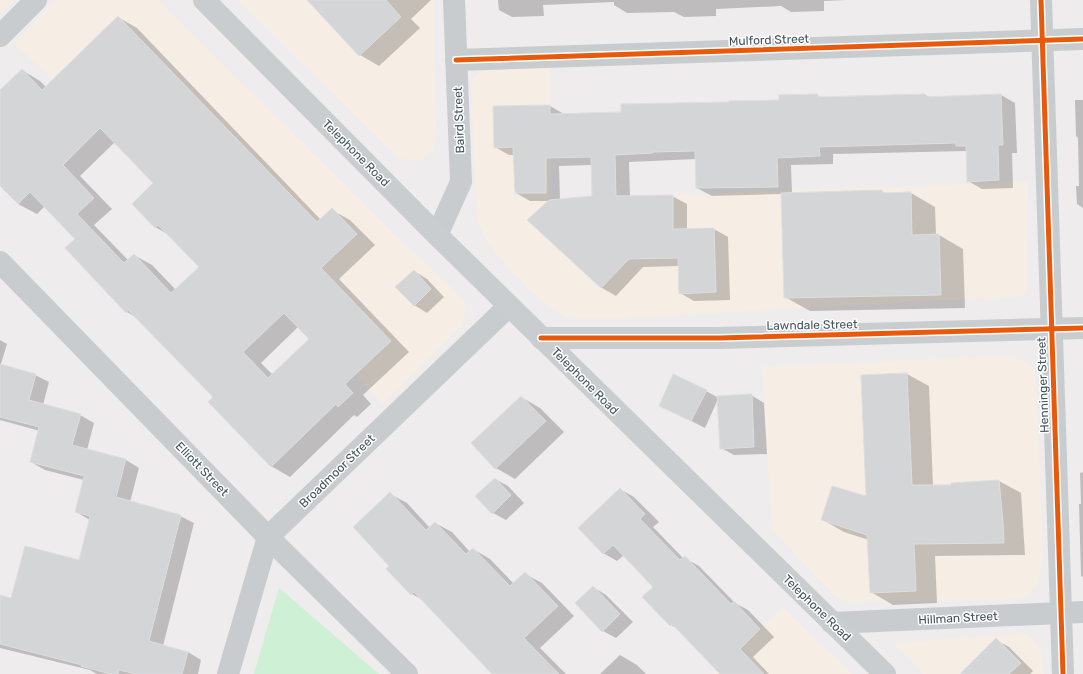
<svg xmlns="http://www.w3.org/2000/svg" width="1083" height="674" font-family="Rubik,sans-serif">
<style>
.commercial{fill:#f6eee5}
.green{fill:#cef0d4}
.shadow{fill:#0003;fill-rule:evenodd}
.building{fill:#d4d5d7;stroke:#dededf;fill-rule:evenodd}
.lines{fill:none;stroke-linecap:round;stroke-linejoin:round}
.minor{stroke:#c8ccce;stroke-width:22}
.tertiary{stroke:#c8ccce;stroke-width:22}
.secondary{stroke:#c9cdcf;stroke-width:22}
.cycleway-casing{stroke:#fff;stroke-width:8}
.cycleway{stroke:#e8590c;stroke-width:5}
.labels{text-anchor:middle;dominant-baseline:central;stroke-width:3;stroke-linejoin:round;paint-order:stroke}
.street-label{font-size:12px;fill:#42535a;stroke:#fff}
</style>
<rect width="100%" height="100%" fill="#eeecec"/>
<!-- commercial -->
<g class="commercial">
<path d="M0,0H16L0,15Z"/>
<path d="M55,0H158L388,228L456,292L464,301L465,313L461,326L383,404L297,315L291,321L135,165L53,79L14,43Z"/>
<path d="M237,0H433L436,132L433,149L420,161L400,159Z"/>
<path d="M550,67L551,146L549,200L593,196L673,195L1028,182L1027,292L1020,297L925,301L609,319L566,318L553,310L533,293L505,264L487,242L478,221L476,194L471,82L479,73L488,70Z"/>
<path d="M1000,356L1022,360L1032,366L1036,377L1043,559L1037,585L1025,598L1002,600L847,602L837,598L772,530L762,367Z"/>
<path d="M783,607L852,674H713Z"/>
<path d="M1023,634L1034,639L1041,652L1044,674H923L893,643Z"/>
</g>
<!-- green -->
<path class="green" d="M279,588L379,674H254Z"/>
<!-- shadow -->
<g class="shadow">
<path d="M325,0H431L411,19L420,28L379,66L360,55Z"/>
<path d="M498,0H847L824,1V11L791,12L781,6L716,9V16L684,17L674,12L627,13L614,5V2L543,5L544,16L512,17L499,10Z"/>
<path d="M118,17L137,28L321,220L332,210L350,220L375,245L339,279L409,352L363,395L371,404L357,417L354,415L290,477L271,466L215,397L137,318L127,312L77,239L45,206L37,214L18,204L0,185V91L22,70L40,81L46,87ZM115,142L155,183V227L169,235L200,267L176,290L152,265L134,255L128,260L94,225L112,209L80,176ZM298,327L310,339L273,375L261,363Z"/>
<path d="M817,95L822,98L925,95L930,97L1001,95L1015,103L1017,153H1012L1013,188L982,189L968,181L967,151H966L833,154V164L791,165L792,194L882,191L886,194L911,193L935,207L936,235H939L963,249L965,308L810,311L785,297L782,194L712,196L697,188L696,159L629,162L630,197L672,196L687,204V230L714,229L728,237L730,300L694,301L680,293L679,266L643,267L616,296L602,288L529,220L550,201H530L516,193L515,155H509L495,147L550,106L564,114L622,113L730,103L780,101ZM592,165L593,197L560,200L559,166Z"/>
<path d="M1075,100H1083V208L1077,204L1076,186H1079L1078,138L1076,136Z"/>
<path d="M414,271L427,279L444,297L427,313L414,305Z"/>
<path d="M0,340L7,344L1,364L35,375L49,382L43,405L80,415L94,423L87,450L126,460L139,468L130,502L180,516L194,523L163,646L188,652L201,660L198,674H97L90,670L0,648V596L11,599L80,561L90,520L76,512L84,480L45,470L31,462L40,431L0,420Z"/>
<path d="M907,374L929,386L933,486H952L999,481L1021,493L1025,555L935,556L937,603L893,605L871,592L869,540L844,532L823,520L867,497Z"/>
<path d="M706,391L717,397L751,395L764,403L767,454L734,455L721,448L718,399L705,428L660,405Z"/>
<path d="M521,397L540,408L564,432L515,479L496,468L472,443Z"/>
<path d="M1083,472V577L1081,576L1079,504H1081L1080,473Z"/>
<path d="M495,479L508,486L524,503L506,520L493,513Z"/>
<path d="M620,489L634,497L659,522L653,527L684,559L685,558L699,566L735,603L748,610L774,637L753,657L769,674H725L681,631L671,625L643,597L654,587L624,555L617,561L603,553Z"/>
<path d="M390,494L407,503L430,528L435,523L452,532L470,552L473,549L490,559L514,584L525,574L542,583L574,616L540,648L566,674H495L423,600L412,594L390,566Z"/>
<path d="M593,587L606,595L633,622L616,638L603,631Z"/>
<path d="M996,640L1009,647L1033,671L1030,674H969Z"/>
<path d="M620,655L637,665L646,674H600Z"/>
</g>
<!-- building -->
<g class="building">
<path d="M307,0H386L401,17L359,56Z"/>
<path d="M118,16L317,222L332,208L357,234L321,268L391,341L345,384L353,393L338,407L336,404L271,467L208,402L213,397L128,310L126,313L65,248L75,239L30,192L18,204L0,186V90L22,69L42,90ZM100,128L153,183L132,204L155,228L158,225L199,267L171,293L134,254L124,263L77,214L94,198L63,165ZM284,313L309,339L268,378L243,352Z"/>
<path d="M818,94V97L925,94V97L1001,94L1003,145H998L999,180L967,182L966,146H956V143L819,147L820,156L777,158L778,187L696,188L695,151L653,152V153L615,155L616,196L673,195V229L714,228L716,292L679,294L678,258L629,259L601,288L527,220L549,200L592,196L591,157L546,158V193H515L513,147L494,148L493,106L550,105V114L621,112V104L729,102V101L779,100V95Z"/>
<path d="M882,190V193L911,192L912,235L939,234L941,295L784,298L781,193Z"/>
<path d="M414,270L431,289L414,306L395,287Z"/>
<path d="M0,364L36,374L29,400L81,414L72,445L126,459L116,497L181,515L149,641L188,652L182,674H136L119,670L118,674H110L81,666L82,665L0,644V595L11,598L25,546L79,560L90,516L75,512L84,476L30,462L39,427L0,417Z"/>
<path d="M907,373L912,485H951V483L999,480L1003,523L1004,543L914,544L916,591L870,593L867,535L821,520L832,486L866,496L861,375Z"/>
<path d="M673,374L707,390L691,421L659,406Z"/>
<path d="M752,394L754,447L720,449L717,396Z"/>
<path d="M521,396L546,421L495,469L471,443Z"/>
<path d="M495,478L511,495L492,514L475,496Z"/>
<path d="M620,488L645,514L640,519L680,560L685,556L731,604L734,601L760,629L740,649L764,674H720L672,624L670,626L642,597L653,587L613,545L603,554L578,528Z"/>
<path d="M390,492L426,530L435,522L466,554L473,548L510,586L525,572L558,606L524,638L559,674H492L414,592L411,595L386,569L389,566L353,527Z"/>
<path d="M593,586L620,614L602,632L575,603Z"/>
<path d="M996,638L1021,663L1009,674H960Z"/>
</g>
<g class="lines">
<!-- minor -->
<g class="minor">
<path d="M1041,0L1063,674"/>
<path d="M0,36L36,0"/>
<path d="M456,60L1083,39"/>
<path d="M437,235L461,182L454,0"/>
<path d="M0,262L268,537L407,674"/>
<path d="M832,623L1083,612"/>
</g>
<!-- tertiary -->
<path class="tertiary" d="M228,674L268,537L509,306"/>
<!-- secondary -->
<g class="secondary">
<path d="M204,0L437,235L885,674"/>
<path d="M541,338H719L1083,328"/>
</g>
<defs>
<g id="cycleway">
<path d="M1041,0L1063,674"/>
<path d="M456,60L1083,39"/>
<path d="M541,338H719L1083,328"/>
</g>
</defs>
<!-- cycleway casing -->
<use href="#cycleway" class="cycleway-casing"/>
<!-- cycleway -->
<use href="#cycleway" class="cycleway"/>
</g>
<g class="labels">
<!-- street labels -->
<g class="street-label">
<text transform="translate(769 40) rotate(-2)">Mulford Street</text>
<text transform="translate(459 120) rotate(-92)">Baird Street</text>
<text transform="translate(356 153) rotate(45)">Telephone Road</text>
<text transform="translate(812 325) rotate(-1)">Lawndale Street</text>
<text transform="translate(585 381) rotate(45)">Telephone Road</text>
<text transform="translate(1043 385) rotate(-92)">Henninger Street</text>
<text transform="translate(202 469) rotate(46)">Elliott Street</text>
<text transform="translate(337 471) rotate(-44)">Broadmoor Street</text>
<text transform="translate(817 608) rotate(44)">Telephone Road</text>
<text transform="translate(958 618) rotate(-3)">Hillman Street</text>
</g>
</g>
</svg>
